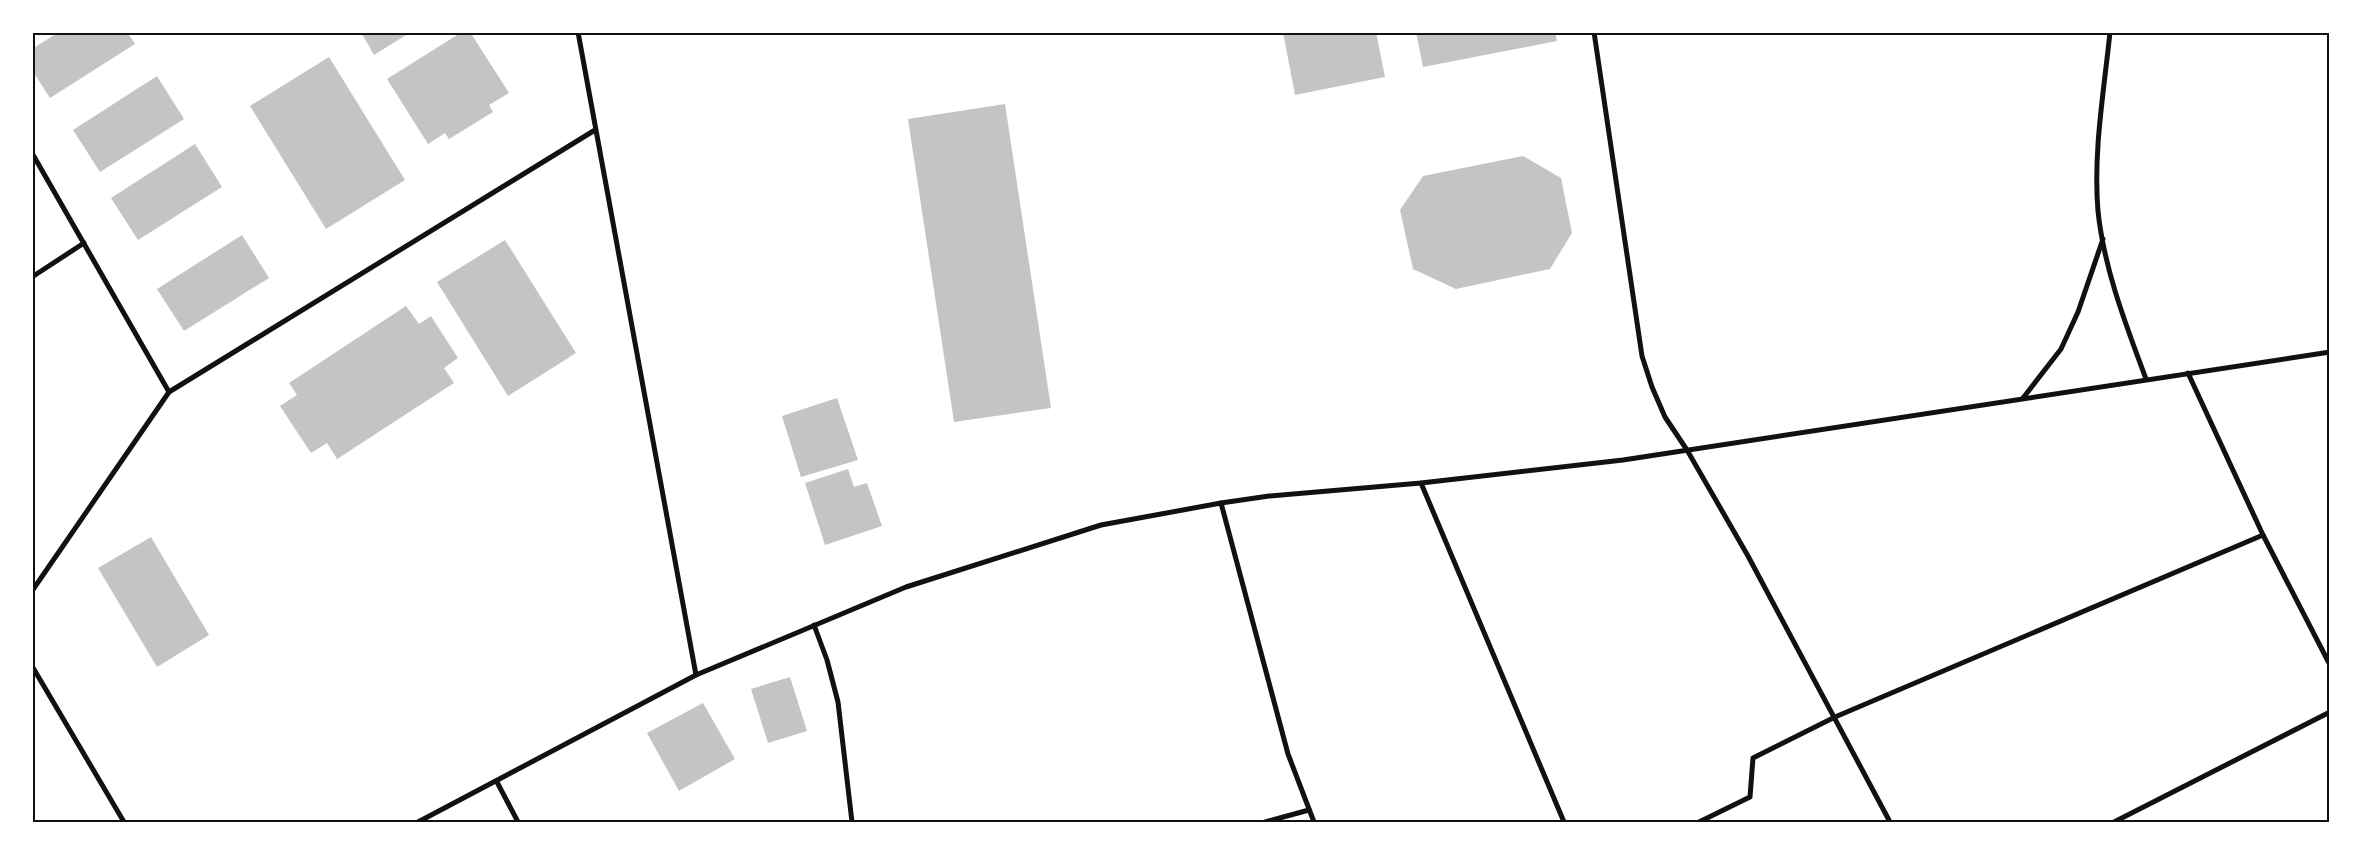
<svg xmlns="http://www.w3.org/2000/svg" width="2362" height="855" font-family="'Fira Sans Condensed',sans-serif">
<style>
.building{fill:#c4c4c4}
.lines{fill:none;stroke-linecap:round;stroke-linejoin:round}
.minor{stroke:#111;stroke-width:5}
.neatline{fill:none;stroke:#111;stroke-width:2}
</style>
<rect width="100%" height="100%" fill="#fff"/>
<!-- building -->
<g class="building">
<path d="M59,32H127L135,44L50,98L32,70V49Z"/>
<path d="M361,32H411L374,55Z"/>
<path d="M462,32H470L509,93L489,105L493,112L449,139L445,133L428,144L387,79Z"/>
<path d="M1283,32H1376L1385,77L1295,95Z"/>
<path d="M1416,32H1555L1557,41L1423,67Z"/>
<path d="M329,57L405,180L326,229L250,106Z"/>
<path d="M157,76L184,119L100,172L73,130Z"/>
<path d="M1005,104L1051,408L954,422L908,119Z"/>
<path d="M195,144L222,187L138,240L111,198Z"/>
<path d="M1523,156L1561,178L1572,233L1550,269L1456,289L1413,269L1400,210L1423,176Z"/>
<path d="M242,235L269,278L184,331L157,289Z"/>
<path d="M505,240L576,353L508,396L437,282Z"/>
<path d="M406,306L419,324L431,316L458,358L444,368L454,383L337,459L327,443L311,453L280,406L297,395L289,383Z"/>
<path d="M837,398L858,460L801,477L782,416Z"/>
<path d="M848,469L854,487L867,483L882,526L825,545L805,483Z"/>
<path d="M151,537L209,635L157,667L98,568Z"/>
<path d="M790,677L807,731L768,743L751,689Z"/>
<path d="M703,703L735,759L679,791L647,733Z"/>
</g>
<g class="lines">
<!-- minor -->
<g class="minor">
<path d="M578,32L696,675"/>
<path d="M1594,32L1642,356L1652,387L1665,417L1687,450L1748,556L1890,822"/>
<path d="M2110,32C2104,91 2093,152 2098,211C2104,269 2126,325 2146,379"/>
<path d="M32,153L169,392L32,591"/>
<path d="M32,277L84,243"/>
<path d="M2188,373L2263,535L2330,665"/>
<path d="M169,392L595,130"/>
<path d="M2023,398L2061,349L2078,312L2103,239"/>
<path d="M1421,483L1564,822"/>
<path d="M1221,503L1288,754L1314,822"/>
<path d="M814,625L827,660L838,702L852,822"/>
<path d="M32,666L124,822"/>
<path d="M497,782L518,822"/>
<path d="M418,822L696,675L906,587L1101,525L1221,503L1269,496L1421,483L1623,460L2330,352"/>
<path d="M1265,822L1309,810"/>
<path d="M1699,822L1750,797L1753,758L1835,717L2263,535"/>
<path d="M2114,822L2330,712"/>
</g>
</g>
<!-- border -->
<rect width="2362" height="855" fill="none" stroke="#ffffff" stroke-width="68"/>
<rect x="34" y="34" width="2294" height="787" class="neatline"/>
</svg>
